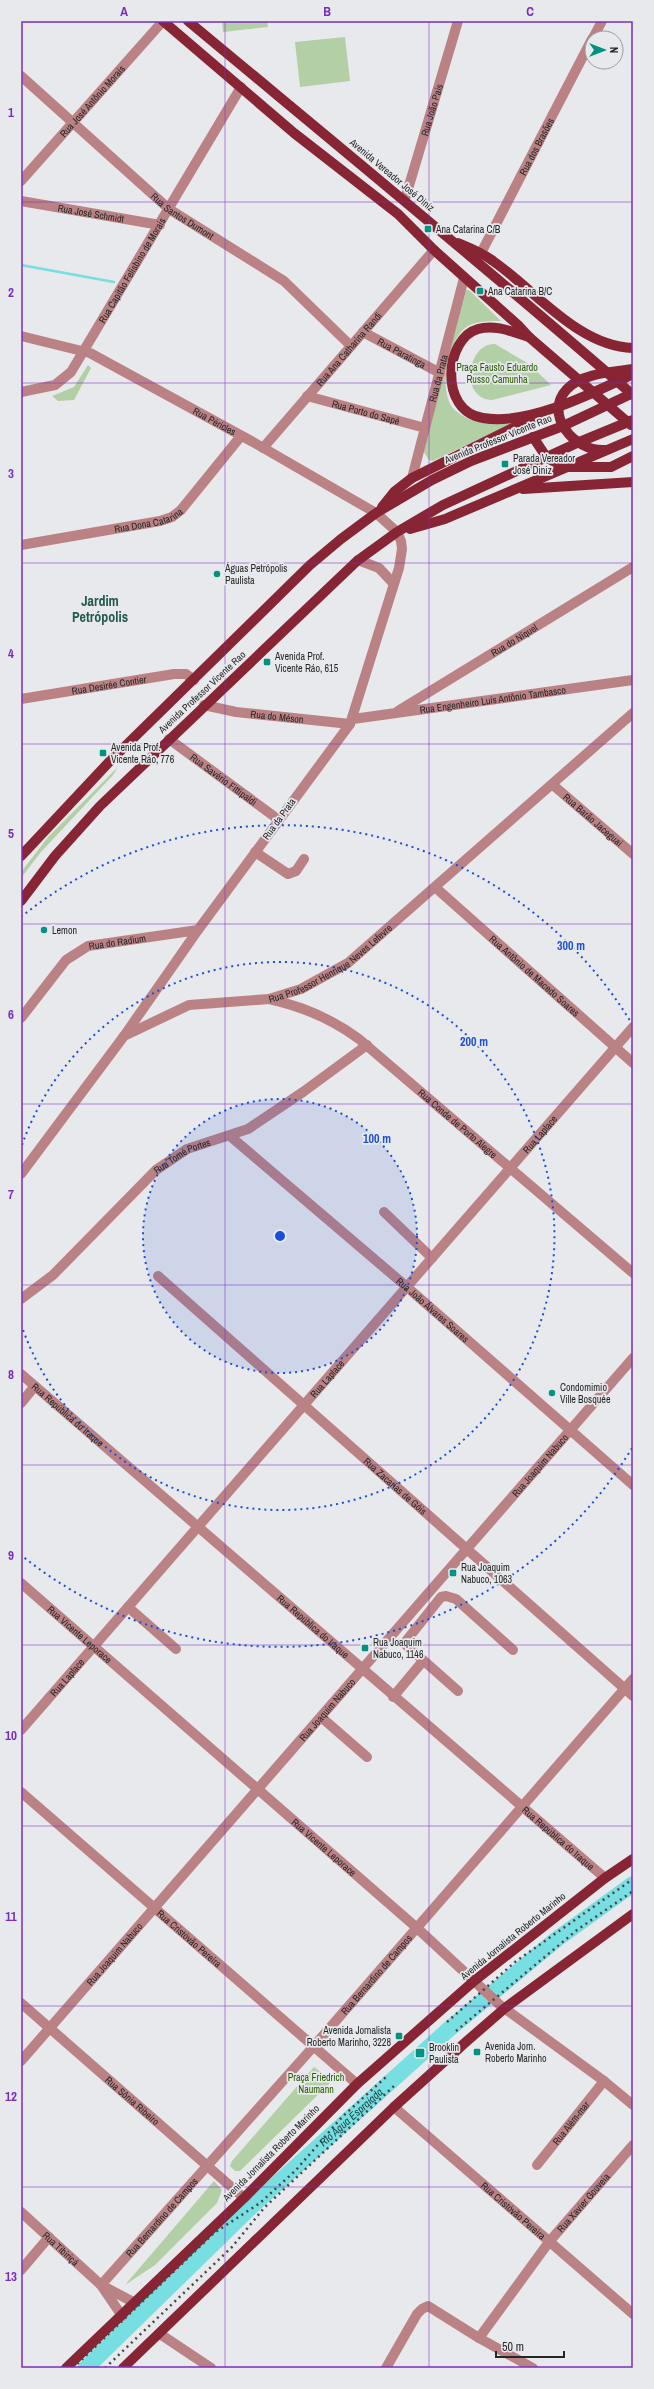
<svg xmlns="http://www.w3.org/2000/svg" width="654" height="2389" font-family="'Archivo Narrow',sans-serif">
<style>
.green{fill:#b2cfa5}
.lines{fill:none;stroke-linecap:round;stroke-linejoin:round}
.stream{stroke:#77dee2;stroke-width:2.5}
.river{stroke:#77dee2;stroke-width:16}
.minor{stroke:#bb8285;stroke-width:10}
.major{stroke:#882535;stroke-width:10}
.rail{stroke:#454647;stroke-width:2.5;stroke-dasharray:2 4;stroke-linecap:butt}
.grid{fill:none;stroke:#7b2cbf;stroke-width:1;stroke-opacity:0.55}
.ring{fill:none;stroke:#1d4ed8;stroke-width:2;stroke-dasharray:2 4}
.poi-dot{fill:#009382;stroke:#e7e9ec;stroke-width:1.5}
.labels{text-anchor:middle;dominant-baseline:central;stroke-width:3.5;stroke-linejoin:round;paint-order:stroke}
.street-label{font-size:10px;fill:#252627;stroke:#e7e9ec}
.poi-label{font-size:10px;fill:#252627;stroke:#e7e9ec;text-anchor:start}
.park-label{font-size:10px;fill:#285b00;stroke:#e7e9ec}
.water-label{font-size:11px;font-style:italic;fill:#19484a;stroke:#e7e9ec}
.district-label{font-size:14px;font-weight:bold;fill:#225950;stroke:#e7e9ec}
.centre{fill:#1d4ed8;stroke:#e7e9ec;stroke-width:2}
.ring-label{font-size:12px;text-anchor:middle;font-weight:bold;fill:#1d4ed8;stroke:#e7e9ec;stroke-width:3.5;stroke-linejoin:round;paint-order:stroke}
.neatline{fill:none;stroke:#7b2cbf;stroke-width:1.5}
.grid-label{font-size:13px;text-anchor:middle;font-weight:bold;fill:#7b2cbf}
</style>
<rect width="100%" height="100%" fill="#e7e9ec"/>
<!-- green -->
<g class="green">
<path d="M222,21H267L268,27L223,32Z"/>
<path d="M345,37L350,81L300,87L295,42Z"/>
<path d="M466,290H469L501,321C489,321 478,321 468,326C448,337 437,394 455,410C470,424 490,424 510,424L433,461L429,460L423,451Z"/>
<path d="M495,344L529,364L551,385L492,400C459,399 467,343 495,344Z"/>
<path d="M88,365L91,368L74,400L58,401L52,396L74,387Z"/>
<path d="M118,767L113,775L41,852L21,878V872L49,836Z"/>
<path d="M314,2067L330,2079L329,2084L240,2171H235L230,2166L232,2161Z"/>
<path d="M214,2181L222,2190L217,2203L155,2265L125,2285Z"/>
</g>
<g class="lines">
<!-- stream -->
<path class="stream" d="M21,265L114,282"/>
<!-- river -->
<path class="river" id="s1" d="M86,2368L252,2206L448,2030L557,1939L633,1884"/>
<!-- minor -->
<g class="minor">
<path d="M593,38L602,21"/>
<path id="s2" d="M21,76L169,209L284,281L351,346"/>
<path id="s3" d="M21,181L163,21"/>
<path id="s4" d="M405,199L458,21"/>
<path id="s5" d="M21,201L160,225"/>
<path id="s6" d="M481,253L592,39"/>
<path id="s7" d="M363,332L440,373"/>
<path id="s8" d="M21,336L90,353L253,442L376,513L397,532L401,541L402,549L399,568L350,724L198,930L124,1036"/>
<path id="s9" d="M21,392L55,385L71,372L241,87"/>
<path id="s10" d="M307,396L425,428"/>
<path id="s11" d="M263,448L434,250"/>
<path id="s12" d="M412,478L464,278"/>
<path id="s13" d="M21,545L160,521L172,517L181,510L241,436"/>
<path d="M358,560L379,568L393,583"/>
<path id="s14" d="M21,699L174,674H186L194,680"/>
<path id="s15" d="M204,705L236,712L350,724"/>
<path id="s16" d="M398,711L633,567"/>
<path id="s17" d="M353,719L633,680"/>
<path id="s18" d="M169,739L279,820"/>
<path id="s19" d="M553,785L633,854"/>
<path d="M255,852L288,874L296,871L304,859"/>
<path id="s20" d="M436,888L633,1063"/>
<path id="s21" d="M269,999C301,1006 332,1019 359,1039L633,1273"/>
<path id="s22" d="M21,1018L66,960L88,946L198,930"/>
<path id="s23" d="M230,1136L407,1287L633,1485"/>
<path id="s24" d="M21,1174L124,1036L189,1005L269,999L301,989L348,963L633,713"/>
<path d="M384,1212L432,1258"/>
<path id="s25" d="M158,1276L633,1696"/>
<path id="s26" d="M21,1299L53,1275L156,1170L187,1149L248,1129L303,1092L367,1045"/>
<path id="s27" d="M21,1374L605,1878"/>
<path d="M21,1403L35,1386"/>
<path id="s28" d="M21,1583L417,1928L500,2005L604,2081L633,2105"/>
<path d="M128,1607L176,1649"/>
<path d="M458,1691L406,1645V1641L441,1597L446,1596L456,1599L513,1650"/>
<path d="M393,1697L423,1661"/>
<path d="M321,1717L367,1757"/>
<path id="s29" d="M21,1730L633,1027"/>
<path id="s30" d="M21,1792L357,2084"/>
<path id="s31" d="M21,2003L244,2198"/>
<path id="s32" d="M21,2061L633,1358"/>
<path id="s33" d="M394,2107L633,2314"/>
<path id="s34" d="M537,2165L604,2081"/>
<path id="s35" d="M21,2212L101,2285L122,2316"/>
<path d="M21,2270L49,2237"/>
<path id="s36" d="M101,2285L314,2046L633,1679"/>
<path d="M103,2286L135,2303"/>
<path d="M160,2334L211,2368"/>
<path id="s37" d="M479,2338L549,2242L633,2145"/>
<path d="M386,2368L417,2314L422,2309L428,2306L479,2338L533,2368"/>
</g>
<!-- major -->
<g class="major">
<path d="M163,21L294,133L398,214L434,250L519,326L529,337L631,425"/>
<path d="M188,21C337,145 487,268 633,395"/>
<path d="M458,243C470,248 483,253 493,261C536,291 578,346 633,348"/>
<path d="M529,337C513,332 495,324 478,329C445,338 438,411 483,418C528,426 593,393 633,374"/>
<path d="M533,437L547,458L565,467H611L633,456"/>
<path d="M605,450C574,452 543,414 567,389C582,373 613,372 633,369"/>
<path d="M523,489L633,482"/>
<path d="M382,507L394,492L412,478L537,416"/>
<path d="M410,529L445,519L633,439"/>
<path d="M21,856L110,761L310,565L341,539L376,513L432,480L471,461L563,426L633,393"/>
<path d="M21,901L55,856L100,806L357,561L397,532L443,505L577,443L633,420"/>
<path d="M66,2368L244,2198L357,2084L474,1981L605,1878L633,1859"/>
<path d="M123,2368L394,2107L467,2041L505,2008L633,1914"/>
</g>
<!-- rail -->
<g class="rail">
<path d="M447,2022L515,1962L633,1879"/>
<path d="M456,2031L577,1930L633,1891"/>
<path d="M73,2368L214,2233L260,2203L296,2170L342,2117L387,2076"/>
<path d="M105,2368L232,2247L264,2208L395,2085"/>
</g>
</g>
<!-- grid -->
<path class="grid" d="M225,21V2368M429,21V2368M21,202H633M21,383H633M21,563H633M21,744H633M21,924H633M21,1104H633M21,1285H633M21,1465H633M21,1645H633M21,1826H633M21,2006H633M21,2187H633"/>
<!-- distance rings -->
<circle cx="280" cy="1236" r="137" fill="#1d4ed8" fill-opacity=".12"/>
<g class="ring">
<circle cx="280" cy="1236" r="137"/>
<path d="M22 1145A274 274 0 1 1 22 1327"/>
<path d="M632 1448A411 411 0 0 1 21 1555M21 917A411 411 0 0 1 632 1024"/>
</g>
<!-- markers -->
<g class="poi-dot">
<rect x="424" y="225" width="8" height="8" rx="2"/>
<rect x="476" y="287" width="8" height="8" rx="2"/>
<rect x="501" y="460" width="8" height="8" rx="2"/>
<circle cx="217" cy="574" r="4"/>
<rect x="263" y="658" width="8" height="8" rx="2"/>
<rect x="99" y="749" width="8" height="8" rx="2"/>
<circle cx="44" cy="930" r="4"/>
<circle cx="552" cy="1393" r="4"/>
<rect x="449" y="1569" width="8" height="8" rx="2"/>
<rect x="361" y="1644" width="8" height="8" rx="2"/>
<rect x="395" y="2032" width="8" height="8" rx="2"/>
<rect x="473" y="2048" width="8" height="8" rx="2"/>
<rect x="415" y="2048" width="10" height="10" rx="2"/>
</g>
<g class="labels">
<!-- street labels -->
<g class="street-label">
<text stroke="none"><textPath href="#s3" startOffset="107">Rua José Antônio Morais</textPath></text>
<text stroke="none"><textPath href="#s4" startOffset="93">Rua João Pais</textPath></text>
<text stroke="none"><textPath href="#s6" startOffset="120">Rua dos Brasões</textPath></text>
<text transform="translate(392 175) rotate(40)">Avenida Vereador José Diniz</text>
<text stroke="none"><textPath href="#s5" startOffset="71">Rua José Schmidt</textPath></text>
<text stroke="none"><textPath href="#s2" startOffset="214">Rua Santos Dumont</textPath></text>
<text stroke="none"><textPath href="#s9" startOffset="174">Rua Capitão Felisbino de Morais</textPath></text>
<text stroke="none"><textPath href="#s11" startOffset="131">Rua Ana Catharina Randi</textPath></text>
<text stroke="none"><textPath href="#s7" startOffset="44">Rua Paratinga</textPath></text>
<text stroke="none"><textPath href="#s12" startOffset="103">Rua da Prata</textPath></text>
<text stroke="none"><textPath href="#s10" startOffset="61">Rua Porto do Sapé</textPath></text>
<text stroke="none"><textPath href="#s8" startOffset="213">Rua Péricles</textPath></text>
<text transform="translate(498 439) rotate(-22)">Avenida Professor Vicente Rao</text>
<text stroke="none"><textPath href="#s13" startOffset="130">Rua Dona Catarina</textPath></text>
<text stroke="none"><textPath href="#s16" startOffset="136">Rua do Níquel</textPath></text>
<text stroke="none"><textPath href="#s14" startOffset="89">Rua Desirée Contier</textPath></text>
<text transform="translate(202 692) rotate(-43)">Avenida Professor Vicente Rao</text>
<text stroke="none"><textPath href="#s17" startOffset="141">Rua Engenheiro Luís Antônio Tambasco</textPath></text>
<text stroke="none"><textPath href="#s15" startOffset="74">Rua do Méson</textPath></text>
<text stroke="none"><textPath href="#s18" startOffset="68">Rua Savério Fittipaldi</textPath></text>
<text transform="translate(279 819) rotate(-54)">Rua da Prata</text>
<text stroke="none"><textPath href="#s19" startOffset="53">Rua Barão Jaceguai</textPath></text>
<text stroke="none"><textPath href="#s22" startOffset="129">Rua do Radium</textPath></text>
<text stroke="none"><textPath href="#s24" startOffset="396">Rua Professor Henrique Neves Lefevre</textPath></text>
<text stroke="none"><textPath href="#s20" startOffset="132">Rua Antônio de Macedo Soares</textPath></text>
<text stroke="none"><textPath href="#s21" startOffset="229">Rua Conde de Porto Alegre</textPath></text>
<text stroke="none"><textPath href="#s29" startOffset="790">Rua Laplace</textPath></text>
<text stroke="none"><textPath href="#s26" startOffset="217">Rua Tomé Portes</textPath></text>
<text stroke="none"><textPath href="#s23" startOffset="267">Rua João Álvares Soares</textPath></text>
<text stroke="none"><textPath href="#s29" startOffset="466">Rua Laplace</textPath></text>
<text stroke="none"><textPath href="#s27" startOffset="62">Rua República do Iraque</textPath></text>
<text stroke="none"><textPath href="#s32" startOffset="790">Rua Joaquim Nabuco</textPath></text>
<text stroke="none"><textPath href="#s25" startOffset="317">Rua Zacarias de Góis</textPath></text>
<text stroke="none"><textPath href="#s27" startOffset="386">Rua República do Iraque</textPath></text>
<text stroke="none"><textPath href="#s28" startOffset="78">Rua Vicente Leporace</textPath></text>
<text stroke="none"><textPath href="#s29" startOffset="70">Rua Laplace</textPath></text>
<text stroke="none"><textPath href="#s32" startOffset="466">Rua Joaquim Nabuco</textPath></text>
<text stroke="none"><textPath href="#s27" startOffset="710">Rua República do Iraque</textPath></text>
<text stroke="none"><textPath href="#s28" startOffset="402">Rua Vicente Leporace</textPath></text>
<text transform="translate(513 1936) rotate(-39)">Avenida Jornalista Roberto Marinho</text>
<text stroke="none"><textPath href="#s30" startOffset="223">Rua Cristóvão Pereira</textPath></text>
<text stroke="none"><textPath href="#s32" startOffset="142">Rua Joaquim Nabuco</textPath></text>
<text stroke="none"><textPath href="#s36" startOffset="415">Rua Bernardino de Campos</textPath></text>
<text stroke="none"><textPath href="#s31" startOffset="148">Rua Sônia Ribeiro</textPath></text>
<text stroke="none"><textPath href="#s34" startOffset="54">Rua Além-mar</textPath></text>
<text transform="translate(271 2153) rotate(-45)">Avenida Jornalista Roberto Marinho</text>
<text stroke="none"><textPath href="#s37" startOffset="171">Rua Xavier Gouveia</textPath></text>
<text stroke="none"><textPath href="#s33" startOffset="158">Rua Cristóvão Pereira</textPath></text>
<text stroke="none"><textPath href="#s36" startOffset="91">Rua Bernardino de Campos</textPath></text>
<text stroke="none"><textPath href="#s35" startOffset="54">Rua Tibiriçá</textPath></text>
</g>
<!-- poi labels -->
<g class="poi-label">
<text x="436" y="229">Ana Catarina C/B</text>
<text x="488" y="291">Ana Catarina B/C</text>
<text x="513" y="458">Parada Vereador<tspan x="513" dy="12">José Diniz</tspan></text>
<text x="225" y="568">Águas Petrópolis<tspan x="225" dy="12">Paulista</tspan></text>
<text x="275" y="656">Avenida Prof.<tspan x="275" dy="12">Vicente Ráo, 615</tspan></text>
<text x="111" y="747">Avenida Prof.<tspan x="111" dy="12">Vicente Ráo, 776</tspan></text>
<text x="52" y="930">Lemon</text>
<text x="560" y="1387">Condomimio<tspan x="560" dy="12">Ville Bosquée</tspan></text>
<text x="461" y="1567">Rua Joaquim<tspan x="461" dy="12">Nabuco, 1063</tspan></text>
<text x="373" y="1642">Rua Joaquim<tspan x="373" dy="12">Nabuco, 1146</tspan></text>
<text x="391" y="2030" text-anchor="end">Avenida Jornalista<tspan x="391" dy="12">Roberto Marinho, 3228</tspan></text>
<text x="485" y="2046">Avenida Jorn.<tspan x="485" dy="12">Roberto Marinho</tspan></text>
<text x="429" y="2047">Brooklin<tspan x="429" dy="12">Paulista</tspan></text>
</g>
<!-- park labels -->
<g class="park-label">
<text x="497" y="367">Praça Fausto Eduardo<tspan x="497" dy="12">Russo Camunha</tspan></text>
<text x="316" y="2077">Praça Friedrich<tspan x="316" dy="12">Naumann</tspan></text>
</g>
<!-- water labels -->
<g class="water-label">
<text stroke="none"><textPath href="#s1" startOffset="365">Rio Água Espraiada</textPath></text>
</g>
<!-- district labels -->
<g class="district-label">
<text x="100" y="601">Jardim<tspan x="100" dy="16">Petrópolis</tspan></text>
</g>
</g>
<circle cx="280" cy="1236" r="6" class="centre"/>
<g class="ring-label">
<text x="571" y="950">300 m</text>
<text x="474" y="1046">200 m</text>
<text x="377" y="1143">100 m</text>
</g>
<!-- border -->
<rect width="654" height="2389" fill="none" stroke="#e7e9ec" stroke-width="44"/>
<!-- north arrow -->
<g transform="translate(604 50) rotate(90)"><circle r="19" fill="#e7e9ec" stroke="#999b9d"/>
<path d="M0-3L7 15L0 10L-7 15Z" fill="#009382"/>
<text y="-6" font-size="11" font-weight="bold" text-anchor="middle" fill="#252627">N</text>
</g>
<!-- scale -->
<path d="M496 2351v6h68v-6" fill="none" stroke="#252627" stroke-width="2"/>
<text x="502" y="2351" font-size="12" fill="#252627" stroke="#e7e9ec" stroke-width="3" paint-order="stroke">50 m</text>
<rect x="22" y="22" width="610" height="2345" class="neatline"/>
<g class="grid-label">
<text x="124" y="16">A</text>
<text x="327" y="16">B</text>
<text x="530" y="16">C</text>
<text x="11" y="117">1</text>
<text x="11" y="297">2</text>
<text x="11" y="478">3</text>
<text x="11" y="658">4</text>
<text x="11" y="838">5</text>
<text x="11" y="1019">6</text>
<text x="11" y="1199">7</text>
<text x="11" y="1379">8</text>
<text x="11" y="1560">9</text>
<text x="11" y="1740">10</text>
<text x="11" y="1921">11</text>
<text x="11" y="2101">12</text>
<text x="11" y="2281">13</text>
</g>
</svg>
